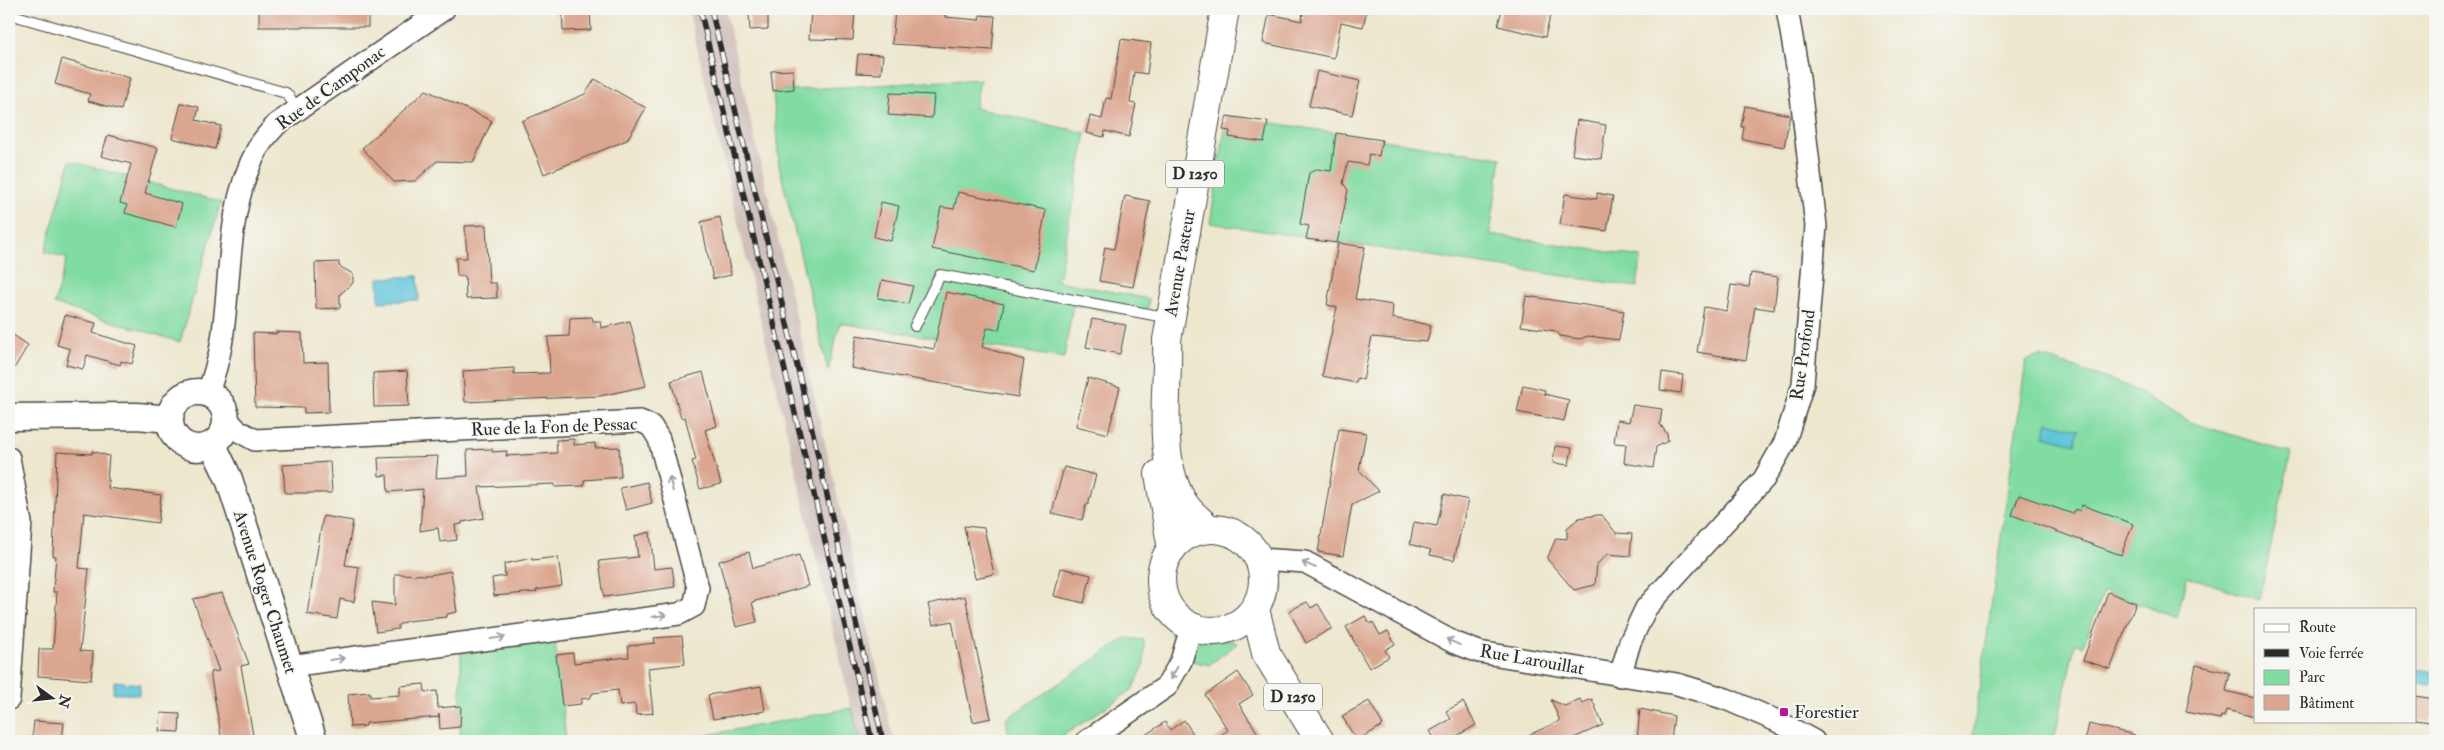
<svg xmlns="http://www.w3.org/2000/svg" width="2444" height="750" font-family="'IM FELL Double Pica',serif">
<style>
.industrial{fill:#cfc0bb}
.green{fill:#81dca2;stroke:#568466}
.water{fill:#5ec5db;stroke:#447883}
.building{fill:#dba68f}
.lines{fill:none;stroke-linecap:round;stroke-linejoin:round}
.service-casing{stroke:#484743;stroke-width:12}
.minor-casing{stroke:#484743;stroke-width:24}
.tertiary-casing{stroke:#484743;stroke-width:29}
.primary-casing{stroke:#484743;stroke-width:30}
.service{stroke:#fff;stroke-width:10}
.minor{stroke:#fff;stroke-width:21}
.tertiary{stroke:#fff;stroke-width:26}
.primary{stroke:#fff;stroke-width:28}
.rail-casing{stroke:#2b2b2b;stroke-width:5.5}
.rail{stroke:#f6f6f2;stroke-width:4;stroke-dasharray:11;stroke-linecap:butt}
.oneway{stroke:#a0a0a0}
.poi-dot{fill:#b5179e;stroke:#f6f6f2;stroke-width:2}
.labels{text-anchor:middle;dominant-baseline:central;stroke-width:4;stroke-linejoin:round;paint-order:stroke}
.shield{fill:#f6f6f2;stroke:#686867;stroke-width:1}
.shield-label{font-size:16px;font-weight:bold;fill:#2b2b2b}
.street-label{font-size:18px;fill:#2b2b2b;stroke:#f6f6f2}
.poi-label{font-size:18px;fill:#2b2b2b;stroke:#f6f6f2;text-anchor:start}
</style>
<rect width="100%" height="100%" fill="#f6f6f2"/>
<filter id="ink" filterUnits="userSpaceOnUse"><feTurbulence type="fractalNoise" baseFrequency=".02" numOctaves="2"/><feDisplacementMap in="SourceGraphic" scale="10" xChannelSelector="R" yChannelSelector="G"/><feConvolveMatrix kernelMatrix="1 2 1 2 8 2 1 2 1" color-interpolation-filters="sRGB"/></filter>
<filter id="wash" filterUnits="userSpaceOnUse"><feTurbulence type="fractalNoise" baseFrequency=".0096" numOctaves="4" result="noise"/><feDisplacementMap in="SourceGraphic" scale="20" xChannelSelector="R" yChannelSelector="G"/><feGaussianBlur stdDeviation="1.12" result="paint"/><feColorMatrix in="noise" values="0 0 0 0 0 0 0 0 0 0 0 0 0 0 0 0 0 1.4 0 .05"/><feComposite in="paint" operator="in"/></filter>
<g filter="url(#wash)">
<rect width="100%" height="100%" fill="#ede7ce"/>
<!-- industrial -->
<path class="industrial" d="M688,9H725L894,741H859Z"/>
<!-- green -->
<g class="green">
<path d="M980,79L975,108L1086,133L1058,281L1149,299L1146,318L1073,305L1064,358L840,323L828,371L779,165L773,91Z"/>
<path d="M1227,116L1501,158L1490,234L1641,257L1637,287L1210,223Z"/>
<path d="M70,161L221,202L180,342L54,304L67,258L45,252Z"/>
<path d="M2040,356L2128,386L2190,422L2291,453L2259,600L2187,576L2177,618L2104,591L2083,646L2075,644L2054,741H1972L2026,361Z"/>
<path d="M1126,638L1144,640V666L1132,690L1055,741H1010L1006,719Z"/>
<path d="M1228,640L1238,643L1209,665L1192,661L1191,654L1200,641Z"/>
<path d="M555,641L566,741H460L461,653Z"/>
<path d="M852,708L859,741H675Z"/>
</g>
<!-- water -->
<g class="water">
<path d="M418,276L419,300L379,302L378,278Z"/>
<path d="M2048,422L2079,430L2075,444L2044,436Z"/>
<path d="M2415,669L2431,671L2434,677L2432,685L2415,684Z"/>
<path d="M114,681L140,684L139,695L113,693Z"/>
</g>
<g id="blocks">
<!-- building -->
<g class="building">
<rect x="259" y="9" width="109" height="18"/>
<path d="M562,9H590L591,30L563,31Z"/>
<path d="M811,9H855L853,40L809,39Z"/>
<path d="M1303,9H1367L1363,27L1341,22L1334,58L1263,43L1269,14L1302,21Z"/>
<path d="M1502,9H1552L1545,37L1498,26Z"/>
<path d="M895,10L945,14V17L979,20L980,15L995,16L992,50L892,44Z"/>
<path d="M768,13V29L750,30L749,14Z"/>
<path d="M1121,39L1151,43L1147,74L1134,72L1130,103L1136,104L1129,137L1105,131L1104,137L1086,133L1090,116L1102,119L1106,98L1111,99Z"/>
<path d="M858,54L883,55L881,74L856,73Z"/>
<path d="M62,59L130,78L121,110L88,101L90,94L55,84Z"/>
<path d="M793,70L794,89L773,91L771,71Z"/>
<path d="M1317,71L1360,81L1352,115L1309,106Z"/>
<path d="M595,79L646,108L627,140L544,174L522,121L585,94Z"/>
<path d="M426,90L492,121L473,162L437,161L415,181L394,182L362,148Z"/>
<path d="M890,93L934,95L932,118L888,115Z"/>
<path d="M181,103L199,107L196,120L221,126L215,149L172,138Z"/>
<path d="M1745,106L1790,115L1784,147L1742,139L1744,127H1741Z"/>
<path d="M1227,116L1268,122L1264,142L1229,137L1230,131L1223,130Z"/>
<path d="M1577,120L1606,125L1601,159L1572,155Z"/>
<path d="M1336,133L1382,140L1379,156L1369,154L1367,165L1348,162L1343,183L1348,190L1337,243L1306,239L1309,226L1300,224L1309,173L1317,169L1331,171Z"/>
<path d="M108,135L158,148L145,193L182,204L176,227L125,213L127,205L120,203L131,164L101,156Z"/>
<path d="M958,192L1046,210L1034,270L932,249L941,207L954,209Z"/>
<path d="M1597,193L1613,196L1607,231L1560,224L1565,194L1597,199Z"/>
<path d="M1125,196L1150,201L1133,287L1099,281L1105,247L1114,249Z"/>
<path d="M881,202L899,206L891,241L874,237Z"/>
<path d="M720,217L731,275L713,279L701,222Z"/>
<path d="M486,225L489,283H496L497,298L466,299L465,276H457L456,258H467L465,226Z"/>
<path d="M1338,243L1365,247L1355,299L1393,305L1392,318L1431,325L1427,342L1372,337L1363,380L1357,378L1356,383L1322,376L1337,307L1327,305Z"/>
<path d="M339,262V266L353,274V283L340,294V308L316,309L315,263Z"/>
<path d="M1751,273L1778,277L1774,310L1755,307L1746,360L1697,352L1704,307L1727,311L1731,285L1749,287Z"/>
<path d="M882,280L913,286L908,304L878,298Z"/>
<path d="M946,292L1004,304L999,330L987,328L982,347L1024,360L1018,397L851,368L857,335L934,349Z"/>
<path d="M1526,296L1624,311L1619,340L1588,336L1580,339L1560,336L1556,331L1521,326Z"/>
<path d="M65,315L96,323L93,333L137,346L132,364L121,361L120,365L87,355L83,369L66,365L70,349L57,345Z"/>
<path d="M592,317L593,321H600L601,328L630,321L646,386L600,396L465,402L463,371L514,368V374L550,373L548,337L569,336L570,318Z"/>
<path d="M1092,319L1126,325L1120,354L1086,347Z"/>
<path d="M9,332L28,345L9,377Z"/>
<path d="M276,332L302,333L303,363L328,362L329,412L304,413V408L255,407L253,333L276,334Z"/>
<path d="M407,371L409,406L374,407L373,373Z"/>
<path d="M703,372L717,426L705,430L721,484L700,489L692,461L696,460L685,417L681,418L671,381Z"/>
<path d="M1662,372L1683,375L1681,393L1660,390Z"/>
<path d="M1088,378L1120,387L1108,434L1076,426Z"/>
<path d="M1523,385L1545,390L1544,394L1569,400L1564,421L1517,412Z"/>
<path d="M1633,405L1662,409L1660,424L1667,434L1668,441L1656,447L1653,468L1624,463L1626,444L1614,443L1617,420L1629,422Z"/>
<path d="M1339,429L1366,433L1359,470L1379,491L1352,505L1343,556L1318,552Z"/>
<path d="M574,439V445L595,443V448L619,447L621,477L584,480V486L555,487V484L479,487L484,518L462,522V524L455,525L457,540L440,542L438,528L420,531L423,489L388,492L387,475L379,476L378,458L438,456L436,478L468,476L467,450L492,449V452L507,451L506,456L557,453L556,440Z"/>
<path d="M1555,446L1572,448L1569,465L1553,463Z"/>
<path d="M92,451L109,456L107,481H109L108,488L161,495L158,523L84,513L79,568L89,569L80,651L93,652L91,680L38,676L39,649H53L57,592H53L56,556H53L57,452L92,454Z"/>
<path d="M330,462L332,493H285L283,465Z"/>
<path d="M1064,467L1096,475L1088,505H1086L1082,520L1052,513Z"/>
<path d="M647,482L652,503L626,510L620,488Z"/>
<path d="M1444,494L1468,500L1454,560L1430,555L1431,550L1410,544L1414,522L1437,526Z"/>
<path d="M2019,495L2073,514L2075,509L2080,511L2082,505L2133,524L2121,555L2012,515Z"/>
<path d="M1598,515H1602L1616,533L1632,534L1630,556L1608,554L1597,564L1595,585L1574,590L1547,559L1556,538L1567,539V528L1579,518Z"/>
<path d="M323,516L353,521L345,565L359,567L354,602L340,599L337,619L307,614Z"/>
<path d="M964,526L984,528L994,574L975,578Z"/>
<path d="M650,532L654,569L672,567L675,587L604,597L599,561L638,557L635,536Z"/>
<path d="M749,552L753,568L799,555L808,586L752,602L757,622L736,627L719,561Z"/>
<path d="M558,557L562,586L536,590L537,592L494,596L492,578L505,576L504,564L532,558V560Z"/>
<path d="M1061,568L1091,575L1084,603L1054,596Z"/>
<path d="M451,571L457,612L447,614V617L407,621L398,625V629L376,632L372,602L395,605V574L430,575Z"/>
<path d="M2108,592L2136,603L2110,669L2083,660Z"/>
<path d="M222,593L249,664L241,666L254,741H222L210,672L219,671L193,599Z"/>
<path d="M965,596L991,718L973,722L952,621L933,625L928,604Z"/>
<path d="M1307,602L1311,608L1318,604L1332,628L1306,643L1289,611Z"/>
<path d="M1365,616L1370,624L1373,622L1380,635L1388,631L1395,644L1385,650L1389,657L1369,668L1346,627Z"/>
<path d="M682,636L685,664L648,668L653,713L636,715L635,704L620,706L618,690L593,693L590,698L581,699V704L562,706L556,655L573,653L574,663L629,657L628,646L655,643L654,638Z"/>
<path d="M2196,665L2230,673L2226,691L2255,698V717L2226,710L2224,717L2221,716L2220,719L2186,712Z"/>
<path d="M1238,672L1253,695L1239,704L1263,741H1212L1228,730L1205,695Z"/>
<path d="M424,684L425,692L437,691L438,708L461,706L460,727L440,729L439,714V717L366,723V726L350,727L348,694L370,692V697L400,695V686Z"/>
<path d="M761,686L765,711L713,719L708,695Z"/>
<path d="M2415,696L2435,699L2433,717L2431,716L2430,722L2415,720Z"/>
<path d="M1580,699L1582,703L1592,699L1603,725L1567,741H1515L1560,721L1551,700L1565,706Z"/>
<path d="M1369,701L1383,725L1357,741L1342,716Z"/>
<path d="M1463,702L1476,725L1448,741H1436L1430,731L1451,719L1446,711Z"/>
<path d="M1640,709L1674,716L1671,741H1637Z"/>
<path d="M161,713L180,714L179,732L159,731Z"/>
<path d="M1184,720L1198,741H1136L1165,722L1170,730Z"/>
<path d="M34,721L64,723L62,741H32Z"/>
<path d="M2089,724L2135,735L2134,741H2085Z"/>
</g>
</g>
</g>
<g filter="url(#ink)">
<use href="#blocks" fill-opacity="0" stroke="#484743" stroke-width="1"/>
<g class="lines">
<defs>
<g id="service">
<path d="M9,14L286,93L298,109"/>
<path d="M915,326L940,275L1170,318"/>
</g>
<g id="minor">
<path d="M208,393C213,378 218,362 221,346C232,280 225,208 258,148C263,139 270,132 277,124L444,9"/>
<path d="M227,419L237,430L255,440L640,421L651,426L659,439L698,588L694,606L679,614L289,666"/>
<path d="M9,458L21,523L9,699"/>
<path d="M1259,559L1305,562L1453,642L1479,652L1677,684L1726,699L1777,721L1814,741"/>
<path d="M1620,676L1630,642L1646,608L1764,479L1785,442L1803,384L1816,226L1799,78L1787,9"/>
<path d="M1087,741L1167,686L1181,661L1191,628"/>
</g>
<g id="tertiary">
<circle cx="198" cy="420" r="28"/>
<path d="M9,417L137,416L170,419"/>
<path d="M213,445L229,479L314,741"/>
</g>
<g id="primary">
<path d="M1159,474L1172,549"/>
<circle cx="1212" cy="580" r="51"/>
<path d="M1209,529C1201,521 1191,514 1185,505C1155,462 1169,390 1167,340L1225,9"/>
<path d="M1255,609L1266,653L1320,741"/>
</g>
</defs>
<!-- service casing -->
<use href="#service" class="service-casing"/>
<!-- minor casing -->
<use href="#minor" class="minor-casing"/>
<!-- tertiary casing -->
<use href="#tertiary" class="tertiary-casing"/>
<!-- primary casing -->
<use href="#primary" class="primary-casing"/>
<!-- service -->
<use href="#service" class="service"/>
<!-- minor -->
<use href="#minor" class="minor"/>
<!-- tertiary -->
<use href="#tertiary" class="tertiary"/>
<!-- primary -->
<use href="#primary" class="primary"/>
<defs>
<g id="rail">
<path d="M700,9L872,741"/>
<path d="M711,9L806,403L883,741"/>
</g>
</defs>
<!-- rail casing -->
<use href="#rail" class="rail-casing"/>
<!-- rail -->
<use href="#rail" class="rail"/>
</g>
<!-- one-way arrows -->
<defs><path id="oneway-shaft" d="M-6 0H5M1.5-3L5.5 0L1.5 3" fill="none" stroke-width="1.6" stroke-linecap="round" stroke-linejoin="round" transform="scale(1.25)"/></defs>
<g class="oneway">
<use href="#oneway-shaft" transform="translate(671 484) rotate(-105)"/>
<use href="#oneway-shaft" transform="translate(1309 565) rotate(-157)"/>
<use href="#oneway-shaft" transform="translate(659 616) rotate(-8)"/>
<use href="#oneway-shaft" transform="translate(498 638) rotate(-8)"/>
<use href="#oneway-shaft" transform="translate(1453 642) rotate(-155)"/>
<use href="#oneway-shaft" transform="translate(337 659) rotate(-8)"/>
<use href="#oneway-shaft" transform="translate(1174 673) rotate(119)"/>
</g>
</g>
<!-- markers -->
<rect class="poi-dot" x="1779" y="707" width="10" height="10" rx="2.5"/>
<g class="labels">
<!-- shield labels -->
<g class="shield">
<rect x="1166" y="160.5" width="58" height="27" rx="4"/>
<rect x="1264" y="683.5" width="58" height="27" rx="4"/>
</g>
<g class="shield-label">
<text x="1195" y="174">D 1250</text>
<text x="1293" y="697">D 1250</text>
</g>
<!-- street labels -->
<g class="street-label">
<text transform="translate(331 88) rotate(-36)">Rue de Camponac</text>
<text transform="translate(1180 263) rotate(-80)">Avenue Pasteur</text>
<text transform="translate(1803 355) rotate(-82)">Rue Profond</text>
<text transform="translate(554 427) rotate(-2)">Rue de la Fon de Pessac</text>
<text transform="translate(265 592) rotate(72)">Avenue Roger Chaumet</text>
<text transform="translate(1532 660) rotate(10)">Rue Larouillat</text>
</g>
<!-- poi labels -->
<g class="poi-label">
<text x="1794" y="712">Forestier</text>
</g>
</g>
<!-- margin -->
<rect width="2444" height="750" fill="none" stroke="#f6f6f2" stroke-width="30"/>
<!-- legend -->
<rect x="2254" y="608" width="162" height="115" fill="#f6f6f2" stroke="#a5a5a2"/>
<rect x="2264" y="624" width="25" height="8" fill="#ffffff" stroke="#a5a5a2"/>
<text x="2299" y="632" font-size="15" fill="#2b2b2b">Route</text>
<rect x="2264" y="649" width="25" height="8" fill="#2b2b2b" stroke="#a5a5a2"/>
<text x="2299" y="658" font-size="15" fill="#2b2b2b">Voie ferrée</text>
<rect x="2264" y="670" width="25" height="15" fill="#81dca2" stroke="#a5a5a2"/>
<text x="2299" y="682" font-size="15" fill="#2b2b2b">Parc</text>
<rect x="2264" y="695" width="25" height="15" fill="#dba68f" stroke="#a5a5a2"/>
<text x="2299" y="708" font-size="15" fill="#2b2b2b">Bâtiment</text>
<!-- north arrow -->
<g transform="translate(52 698) rotate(105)" stroke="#f6f6f2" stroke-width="4" paint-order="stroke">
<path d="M0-4L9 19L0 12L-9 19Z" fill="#2b2b2b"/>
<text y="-8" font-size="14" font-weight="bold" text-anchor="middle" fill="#2b2b2b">N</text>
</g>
</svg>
